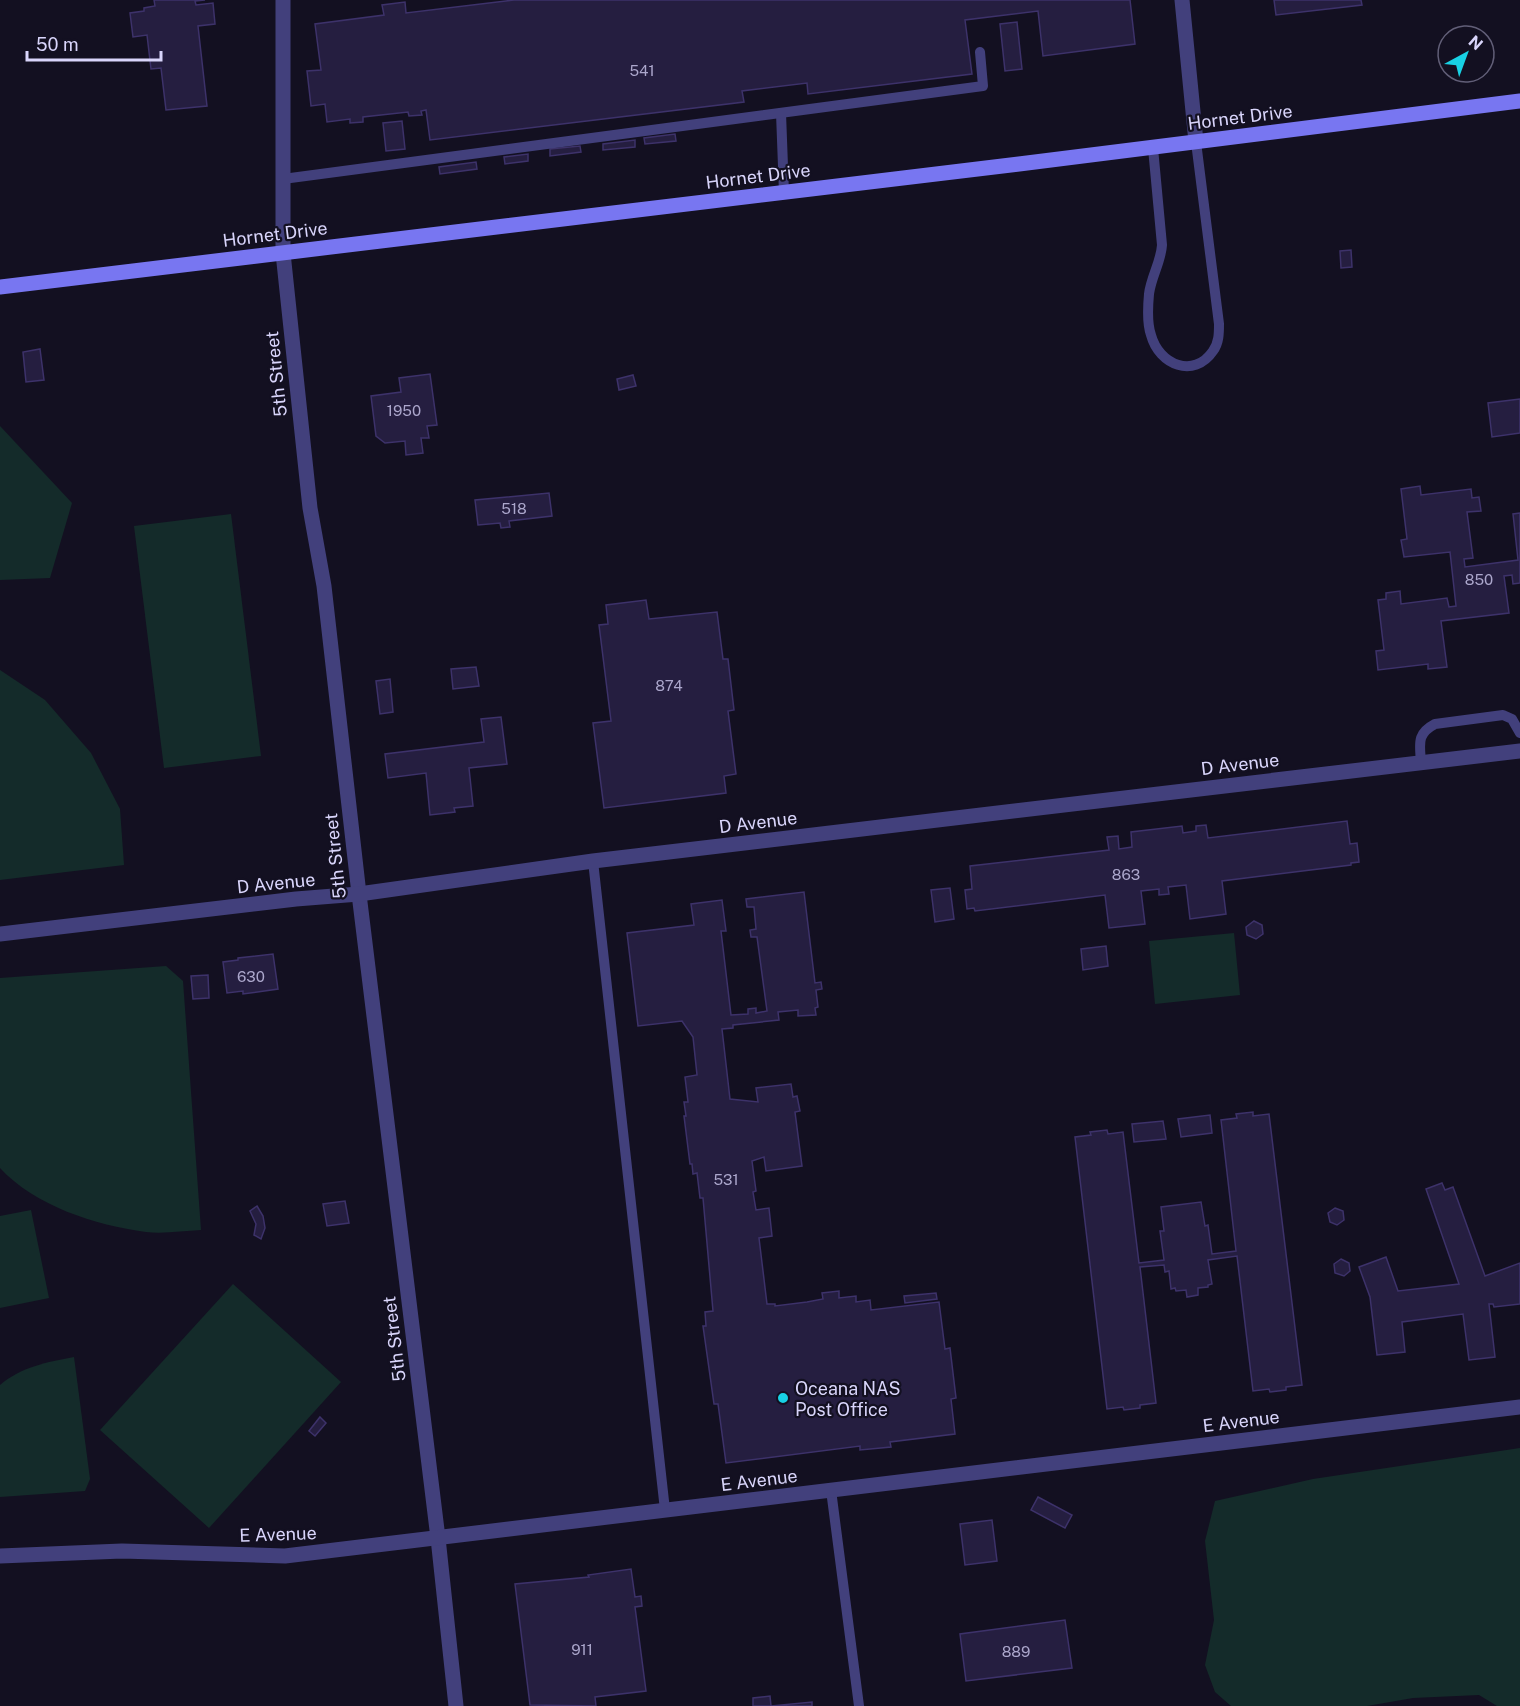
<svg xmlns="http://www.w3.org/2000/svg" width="1520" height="1706" viewBox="0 0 1520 1706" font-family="'Public Sans',sans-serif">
<rect width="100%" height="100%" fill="#131021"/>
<!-- green -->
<g fill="#142b2a">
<polygon points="0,426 72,503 50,578 0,580"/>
<polygon points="231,514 261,756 164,768 134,526"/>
<polygon points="0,670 45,700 91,753 120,809 124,865 0,880"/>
<polygon points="1234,933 1240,995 1155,1004 1149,941"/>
<path d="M166,966L183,981L201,1230C183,1231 163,1234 146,1232C95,1225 35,1206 0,1168V978Z"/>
<polygon points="31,1210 49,1298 0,1308 0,1216"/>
<polygon points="233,1284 341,1382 209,1528 100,1430"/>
<path d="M74,1357L90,1479L85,1491L0,1497V1385C21,1367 47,1362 74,1357Z"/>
<polygon points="1520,1448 1520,1706 1497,1706 1479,1695 1413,1698 1367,1706 1231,1706 1215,1692 1205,1665 1214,1620 1205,1541 1215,1501 1313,1479"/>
</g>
<!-- building -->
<g fill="#251e40" stroke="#3d326a" stroke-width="1.5">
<polygon points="154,0 205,0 195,1 196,5 213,3 215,24 198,26 207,106 166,110 161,68 151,69 147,35 133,37 130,13 144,11 144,8 155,6"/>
<polygon points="514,0 1130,0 1135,44 1043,56 1038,11 965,20 972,74 808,94 807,83 742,91 744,102 430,140 426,110 421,111 422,115 409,116 408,112 363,117 363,122 350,123 350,119 327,122 325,104 311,106 307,71 321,70 315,24 384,15 382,5 405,2 406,13"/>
<polygon points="1274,0 1361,0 1362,5 1276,15"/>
<polygon points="1017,22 1022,69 1005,71 1000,24"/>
<polygon points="402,121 405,149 386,151 383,123"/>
<polygon points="675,134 676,141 645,144 644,138"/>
<polygon points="635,140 635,147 603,150 603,144"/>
<polygon points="580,146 581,152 550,156 550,149"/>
<polygon points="528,154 528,161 505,164 504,157"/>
<polygon points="476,162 477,169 440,174 439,167"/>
<polygon points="1351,250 1352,267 1341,268 1340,251"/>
<polygon points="40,349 44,380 26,382 23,352"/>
<polygon points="430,374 437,425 427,426 429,438 421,438 423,453 406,455 405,441 385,443 376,436 371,396 401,392 399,378"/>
<polygon points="633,375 636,386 619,390 617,379"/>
<polygon points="1520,399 1520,433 1492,437 1488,403"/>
<polygon points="1420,486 1421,495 1471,489 1472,498 1479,497 1481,511 1467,512 1473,558 1464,559 1465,567 1518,560 1513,514 1520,513 1520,583 1513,584 1512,575 1504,576 1509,613 1441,621 1447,667 1428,669 1428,664 1378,670 1376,651 1384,650 1378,600 1386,599 1386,593 1400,591 1401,604 1447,598 1449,607 1456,606 1450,552 1404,557 1401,540 1407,539 1401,489"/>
<polygon points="549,493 552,516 509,521 510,527 501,528 500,523 478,525 475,500"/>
<polygon points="646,600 649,619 717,612 723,659 728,659 734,710 728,711 736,774 724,776 726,793 604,808 593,723 611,721 599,625 608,624 606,605"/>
<polygon points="476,667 479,686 453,689 451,669"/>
<polygon points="390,679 393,712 380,714 376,681"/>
<polygon points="501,717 507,764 469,768 473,806 454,808 455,812 430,815 426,773 388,778 385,754 484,742 481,719"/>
<polygon points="1347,821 1350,844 1357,843 1359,862 1351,863 1351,865 1222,881 1226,914 1190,919 1186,885 1168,887 1169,894 1159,895 1159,889 1141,891 1145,924 1109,928 1105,895 975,911 974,908 967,909 965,890 972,889 970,866 1109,850 1107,837 1118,836 1119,849 1132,847 1131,832 1182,826 1183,833 1196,831 1196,826 1206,825 1208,838"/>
<polygon points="950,888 954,919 935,922 931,890"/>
<polygon points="804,892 815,983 821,982 822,989 816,990 818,1007 815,1008 816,1015 798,1016 798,1010 778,1012 779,1020 733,1025 733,1028 722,1029 730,1099 758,1102 756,1088 791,1084 793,1097 797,1096 800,1111 795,1112 802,1166 766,1171 764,1157 752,1161 756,1191 753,1192 756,1210 769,1208 772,1236 759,1238 767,1304 775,1304 775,1306 807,1302 823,1299 822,1293 839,1291 839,1298 856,1296 856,1302 870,1300 871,1310 939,1302 945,1349 950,1348 956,1398 951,1399 955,1434 890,1442 891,1447 860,1450 860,1446 726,1463 718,1404 714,1404 703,1326 706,1326 705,1312 713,1311 703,1198 700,1198 697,1173 693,1174 692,1164 690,1164 684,1116 686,1116 684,1102 688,1102 685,1077 697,1075 693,1037 682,1021 638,1026 627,933 694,925 691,904 722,900 726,931 721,931 731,1015 748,1014 748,1009 756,1008 756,1013 767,1011 757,937 751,937 750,930 756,929 754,907 747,907 746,899"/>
<polygon points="1254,921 1262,925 1263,934 1256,939 1247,935 1246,927"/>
<polygon points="1106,946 1108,966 1083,970 1081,949"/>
<polygon points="273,954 278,989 243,994 243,991 227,993 223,962 238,960 238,958"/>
<polygon points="208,975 209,998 193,999 191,976"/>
<polygon points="1253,1112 1253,1116 1269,1114 1302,1385 1286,1387 1286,1390 1270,1392 1269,1389 1253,1391 1237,1256 1208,1260 1212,1284 1208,1285 1208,1287 1198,1288 1198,1295 1187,1297 1186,1290 1176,1291 1175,1288 1171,1289 1169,1271 1165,1272 1164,1265 1140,1267 1156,1403 1140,1405 1140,1408 1124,1410 1123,1407 1107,1409 1075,1137 1091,1135 1090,1132 1107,1130 1108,1134 1123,1132 1139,1263 1164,1260 1160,1231 1164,1231 1161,1207 1201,1202 1205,1226 1208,1225 1212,1254 1236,1251 1221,1120 1237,1118 1236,1114"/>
<polygon points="1210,1115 1212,1133 1181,1137 1178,1119"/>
<polygon points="1163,1121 1166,1139 1134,1142 1132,1124"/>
<polygon points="1442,1183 1445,1190 1453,1187 1485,1276 1520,1263 1520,1304 1494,1307 1493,1304 1489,1304 1495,1357 1469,1360 1463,1314 1402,1322 1405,1352 1377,1355 1370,1297 1359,1267 1386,1257 1398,1291 1459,1284 1426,1189"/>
<polygon points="345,1201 349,1223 327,1226 323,1204"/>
<polygon points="257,1206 263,1216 265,1228 261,1239 254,1235 256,1224 250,1211"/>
<polygon points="1335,1208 1343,1211 1344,1220 1337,1225 1330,1222 1328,1213"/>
<polygon points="1341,1259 1349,1263 1350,1271 1344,1276 1335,1273 1334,1264"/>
<polygon points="936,1293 937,1299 905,1303 904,1296"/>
<polygon points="320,1417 326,1423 315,1436 309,1431"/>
<polygon points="1038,1497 1072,1515 1065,1528 1031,1510"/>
<polygon points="992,1520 997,1561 965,1565 960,1524"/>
<polygon points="631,1569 635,1597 641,1596 642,1606 635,1607 646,1691 595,1697 596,1706 530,1705 515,1584 589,1577 588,1575"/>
<polygon points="1065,1620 1072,1668 966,1681 960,1634"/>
<polygon points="770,1696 771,1706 812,1702 812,1706 753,1706 753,1698"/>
</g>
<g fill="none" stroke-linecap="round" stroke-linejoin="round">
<!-- lane -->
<g stroke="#42407c" stroke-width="10">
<polyline points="781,113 784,193"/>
<path d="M1153,148L1162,245C1161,262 1151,277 1149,294C1148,305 1147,324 1151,335C1159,365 1194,379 1213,351C1219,343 1219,333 1219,324L1196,142"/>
<polyline points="283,179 983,86 980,52"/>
<path d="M1421,763C1420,744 1416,734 1435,724L1503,715L1512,719L1520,733"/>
<polyline points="593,861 665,1510"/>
<polyline points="831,1490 859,1706"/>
</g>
<!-- street -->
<g stroke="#42407c" stroke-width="15">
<polyline points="283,0 283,253 310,508 324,586 359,894 438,1538 456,1706"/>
<polyline points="1182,0 1196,142"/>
<polyline points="0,934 296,899 359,894 593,861 1520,751"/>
<polyline points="0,1556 122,1551 285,1556 1520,1407"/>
</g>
<!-- secondary -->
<polyline stroke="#7876f1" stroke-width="15" points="0,287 1027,163 1520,101"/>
</g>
<!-- markers -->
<circle fill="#18d1e4" stroke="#131021" stroke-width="2" cx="783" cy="1398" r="6"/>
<g text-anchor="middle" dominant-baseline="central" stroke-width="4.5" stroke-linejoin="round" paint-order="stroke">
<!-- number labels -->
<g font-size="15" fill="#aca7cc">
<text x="642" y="70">541</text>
<text x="404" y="410">1950</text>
<text x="514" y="508">518</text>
<text x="1479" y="579">850</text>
<text x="669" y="685">874</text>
<text x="1126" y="874">863</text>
<text x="251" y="976">630</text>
<text x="726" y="1179">531</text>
<text x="582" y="1649">911</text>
<text x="1016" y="1651">889</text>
</g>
<!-- street labels -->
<g font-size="18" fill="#d9d5fb" stroke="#131021">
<text transform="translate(1240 117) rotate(-7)">Hornet Drive</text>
<text transform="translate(758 176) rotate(-7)">Hornet Drive</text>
<text transform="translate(275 234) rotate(-7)">Hornet Drive</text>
<text transform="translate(276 374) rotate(-96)">5th Street</text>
<text transform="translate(1240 764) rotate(-7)">D Avenue</text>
<text transform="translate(758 822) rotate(-7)">D Avenue</text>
<text transform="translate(335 856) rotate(-96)">5th Street</text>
<text transform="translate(276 883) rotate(-6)">D Avenue</text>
<text transform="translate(394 1339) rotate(-97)">5th Street</text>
<text transform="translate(1241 1421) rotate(-7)">E Avenue</text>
<text transform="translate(759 1480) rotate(-7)">E Avenue</text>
<text transform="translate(278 1534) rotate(-2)">E Avenue</text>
</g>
<!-- poi labels -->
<g font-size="18" fill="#d9d5fb" stroke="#131021" text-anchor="start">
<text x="795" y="1388">Oceana NAS<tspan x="795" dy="21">Post Office</tspan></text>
</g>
</g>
<!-- north arrow -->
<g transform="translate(1466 54) rotate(41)"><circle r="28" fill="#131021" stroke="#625f78" stroke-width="1.5"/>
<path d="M0-4.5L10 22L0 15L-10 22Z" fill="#18d1e4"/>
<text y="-9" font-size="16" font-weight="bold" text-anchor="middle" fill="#d9d5fb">N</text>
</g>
<!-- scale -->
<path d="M27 51v9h134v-9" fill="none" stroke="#d9d5fb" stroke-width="3"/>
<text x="36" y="51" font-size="18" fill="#d9d5fb" stroke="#131021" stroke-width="4.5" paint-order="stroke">50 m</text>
</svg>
